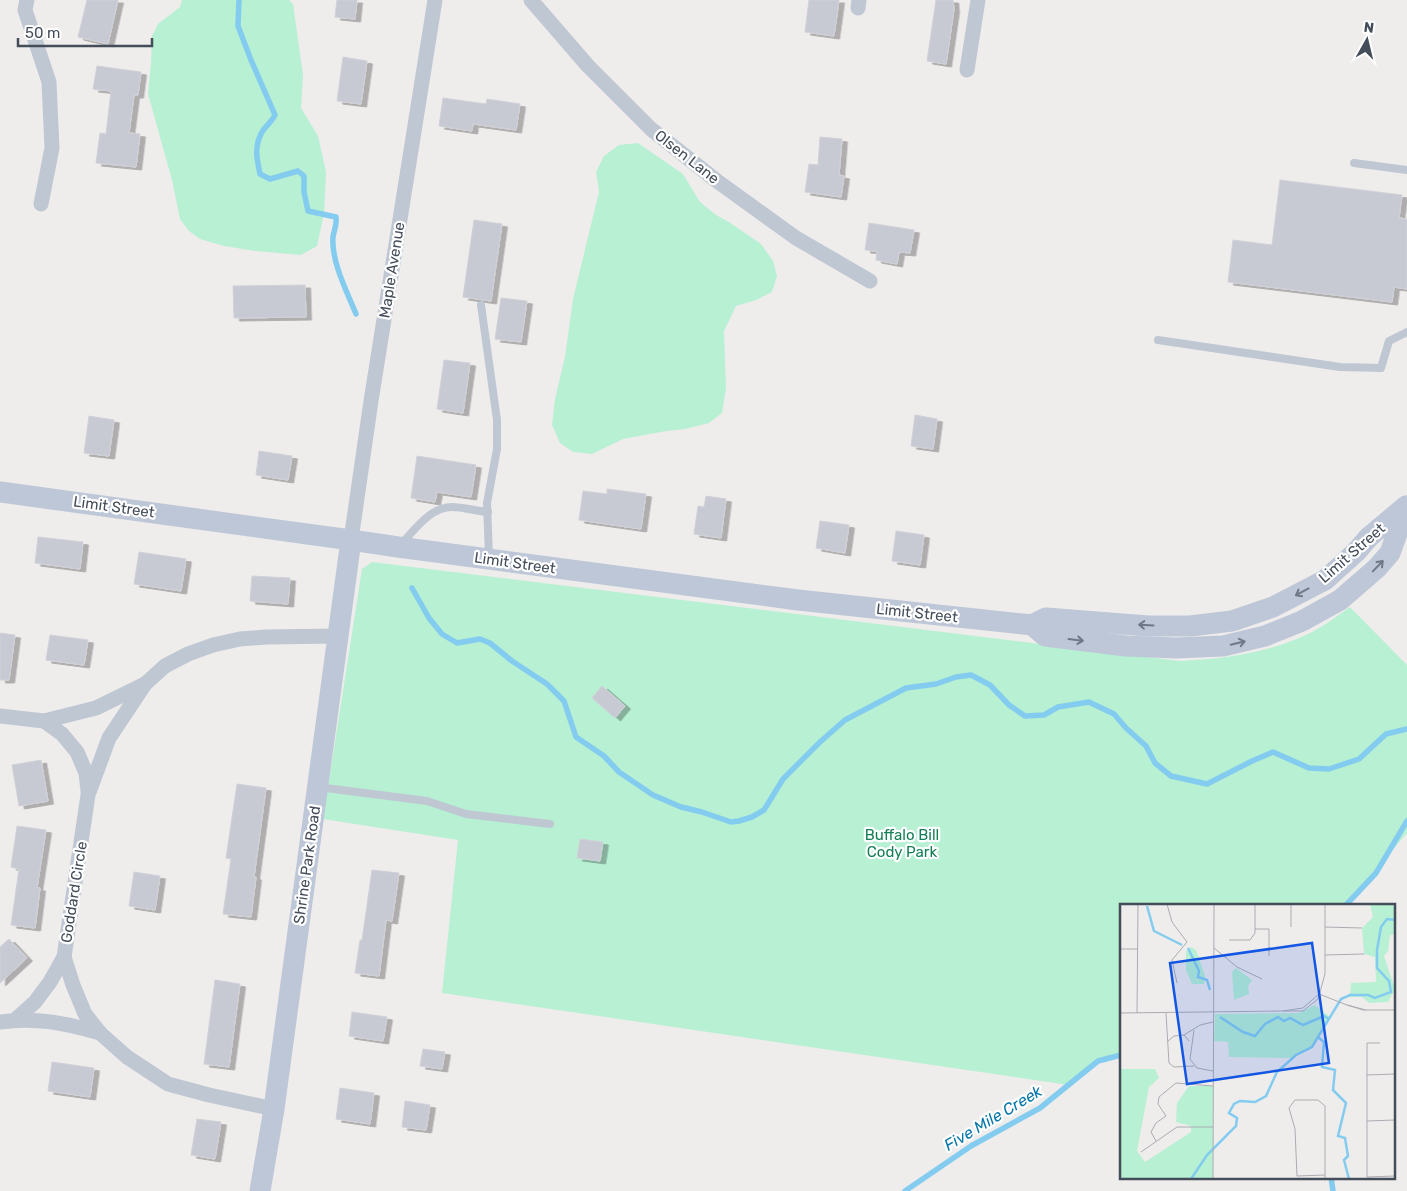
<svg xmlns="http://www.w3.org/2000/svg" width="1407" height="1191" viewBox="0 0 1407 1191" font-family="Rubik,sans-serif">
<defs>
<filter id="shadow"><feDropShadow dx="5.5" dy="3" stdDeviation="0" flood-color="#0004"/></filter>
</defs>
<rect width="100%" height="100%" fill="#efecec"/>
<!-- green -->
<g fill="#b7f0d3">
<polygon points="182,0 289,0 293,4 303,75 301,108 318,136 326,172 324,214 317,246 301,255 255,251 224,246 200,239 189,231 180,219 172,180 148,94 151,63 152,36 158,24 180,7"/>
<polygon points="638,143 683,174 700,202 716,215 729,222 761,244 773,261 777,276 772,292 756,300 736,306 724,331 726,388 722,413 709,423 685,429 666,431 623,439 592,454 573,452 560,443 552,425 555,399 565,357 573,299 599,192 596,172 604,156 619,145"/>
<path d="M372,562L1180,661C1223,659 1268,653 1308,634C1323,627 1337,616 1350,607L1407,665V833L1345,905H1121V1055L1098,1061L1069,1085L442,993L458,840L323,819L362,569Z"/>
</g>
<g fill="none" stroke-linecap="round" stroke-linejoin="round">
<!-- stream -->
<g stroke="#83ccef" stroke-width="5.5">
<path d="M239,0L238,26L251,60L275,115C271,123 264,127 261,134C254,148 257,159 260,174L270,179L298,171L304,176V192L308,211L336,217C337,227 334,229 333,237C331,261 347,292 356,314"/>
<polyline points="412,588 429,618 442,634 457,643 480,639 490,643 512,661 547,684 564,701 576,737 604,756 619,772 653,795 681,807 702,812 731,822 739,821 752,817 764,810 783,779 820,742 845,720 906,688 936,684 956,677 971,675 990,685 1009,705 1025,716 1044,715 1058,707 1089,702 1114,714 1126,728 1146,746 1155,763 1171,776 1207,784 1252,761 1273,752 1309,768 1329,769 1359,759 1386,734 1407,729"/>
<polyline points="1346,905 1376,873 1407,821"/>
<polyline points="1331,1177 1333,1191"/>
<polyline points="905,1191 971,1146 1040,1108 1098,1061 1121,1055"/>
</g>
</g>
<!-- building -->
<g fill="#c8cad3" stroke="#d0d1d8" filter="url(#shadow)">
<polygon points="87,0 118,0 108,44 78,37"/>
<polygon points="337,0 357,0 355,19 335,17"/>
<polygon points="809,0 839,0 834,36 805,32"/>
<polygon points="936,0 953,0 954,9 946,64 927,61"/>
<polygon points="343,57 367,61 361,104 337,101"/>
<polygon points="97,66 141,72 138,95 134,95 129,133 140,134 136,167 96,163 100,133 106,134 111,91 93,89"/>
<polygon points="443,98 486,104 487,99 520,104 516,130 473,124 472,131 439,126"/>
<polygon points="820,137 842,139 839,175 844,176 841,197 805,192 809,164 818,165"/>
<polygon points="1280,180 1402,195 1399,218 1407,219 1407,289 1394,287 1392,302 1228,282 1233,240 1272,245"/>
<polygon points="474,220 502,224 491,301 463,297"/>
<polygon points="869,223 914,230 910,253 899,252 897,264 876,260 877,251 865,250"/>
<polygon points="305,285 306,317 234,318 233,286"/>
<polygon points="501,298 527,301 521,342 495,339"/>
<polygon points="444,360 470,363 463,413 437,409"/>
<polygon points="915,415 937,419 933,449 911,446"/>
<polygon points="89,416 114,420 109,456 84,453"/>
<polygon points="259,451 292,456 288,480 256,475"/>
<polygon points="417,456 476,465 471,497 437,492 435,502 411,498"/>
<polygon points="607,489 646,494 641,529 579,520 583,491 607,494"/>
<polygon points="706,496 726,499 721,538 694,534 698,506 704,507"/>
<polygon points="820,521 849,525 845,553 816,548"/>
<polygon points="896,531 924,535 920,565 892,561"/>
<polygon points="38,537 83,542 80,569 35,563"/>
<polygon points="139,552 186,559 181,591 134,584"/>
<polygon points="252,576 290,578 288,604 250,601"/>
<polygon points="0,633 15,635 9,680 0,680"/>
<polygon points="50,635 88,640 84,665 46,660"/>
<polygon points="602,686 625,706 615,718 592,698"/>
<polygon points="41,760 48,801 19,806 12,765"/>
<polygon points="237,784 266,788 254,877 256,877 251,917 223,914 231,859 226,858"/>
<polygon points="17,826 46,830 37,888 40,888 35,928 11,925 19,869 11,867"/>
<polygon points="580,839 603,842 600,861 577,858"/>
<polygon points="372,870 399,873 392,921 386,920 379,976 355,973 360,940 362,940"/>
<polygon points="134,872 160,876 155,910 129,906"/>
<polygon points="9,939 27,958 0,983 0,947"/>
<polygon points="215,980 240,984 229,1067 204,1064"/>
<polygon points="352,1012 387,1017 383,1041 349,1036"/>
<polygon points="423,1049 445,1052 442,1069 420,1066"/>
<polygon points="52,1062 94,1068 90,1097 48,1091"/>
<polygon points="340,1088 374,1093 370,1124 336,1119"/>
<polygon points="405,1101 430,1105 426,1130 402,1127"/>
<polygon points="197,1119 221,1122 215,1159 191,1155"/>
</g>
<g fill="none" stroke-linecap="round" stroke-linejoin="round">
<!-- lane -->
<g stroke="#bfc7d3" stroke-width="8">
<polyline points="1354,163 1407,170"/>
<polyline points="481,305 497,420 497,449 487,503 489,557"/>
<polyline points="1158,340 1340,367 1381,368 1389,341 1407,332"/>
<path d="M401,544C415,530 430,507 452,507C463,507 476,511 488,512"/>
<polyline points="318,787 427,801 466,814 550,824"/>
</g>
<!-- street -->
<g stroke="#bfc7d3" stroke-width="15">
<polyline points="27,0 25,10 49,82 52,148 41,204"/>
<polyline points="531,0 588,66 651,129 717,181 796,238 870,281"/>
<polyline points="858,8 859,0"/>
<polyline points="967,70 978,0"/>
<polyline points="351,540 371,401 435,0"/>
<polyline points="145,684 109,738 88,795 64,957 73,985 85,1014 100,1033 127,1057 168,1084 209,1095 274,1109"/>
<polyline points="0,716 44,721 62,734 77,752 86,773 88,791"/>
<polyline points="44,721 96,708 145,684 165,666 188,654 213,645 240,639 266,637 338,636"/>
<polyline points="15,1020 35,1002 50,982 64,957"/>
<path d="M0,1022C36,1017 65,1023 100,1033"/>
</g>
<!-- secondary -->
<g stroke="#bec7d7" stroke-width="21">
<polyline points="0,492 351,540 398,547 798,600 1032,625 1045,636 1126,646 1176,648 1223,646 1265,636 1302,621 1340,600 1377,568 1390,553 1407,506"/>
<polyline points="1032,625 1046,618 1148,626 1190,626 1232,621 1273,607 1325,580 1356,552 1369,537 1406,506"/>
<polyline points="260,1191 274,1109 351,540"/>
</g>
</g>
<!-- one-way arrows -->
<defs><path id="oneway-shaft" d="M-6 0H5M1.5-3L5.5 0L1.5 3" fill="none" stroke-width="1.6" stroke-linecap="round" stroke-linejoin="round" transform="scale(1.25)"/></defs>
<g stroke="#6f7886">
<use href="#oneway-shaft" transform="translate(1378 566) rotate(-46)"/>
<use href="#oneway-shaft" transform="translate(1302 592) rotate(152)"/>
<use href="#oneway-shaft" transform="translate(1146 625) rotate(-177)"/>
<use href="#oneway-shaft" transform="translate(1076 640) rotate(7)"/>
<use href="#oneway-shaft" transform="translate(1238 643) rotate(-14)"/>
</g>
<g text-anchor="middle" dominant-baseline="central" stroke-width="4.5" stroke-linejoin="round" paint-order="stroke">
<!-- street labels -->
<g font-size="15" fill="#444d5a" stroke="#fff">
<text transform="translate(687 157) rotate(38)">Olsen Lane</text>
<text transform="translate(392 270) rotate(-81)">Maple Avenue</text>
<text transform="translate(114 507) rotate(8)">Limit Street</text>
<text transform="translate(1352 553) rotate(-41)">Limit Street</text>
<text transform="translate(515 563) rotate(8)">Limit Street</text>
<text transform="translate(917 613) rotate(6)">Limit Street</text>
<text transform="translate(307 865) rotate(-82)">Shrine Park Road</text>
<text transform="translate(74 892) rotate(-81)">Goddard Circle</text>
</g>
<!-- park labels -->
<g font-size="15" fill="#137d54" stroke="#fff">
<text x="902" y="835">Buffalo Bill<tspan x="902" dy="17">Cody Park</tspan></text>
</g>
<!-- water labels -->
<g font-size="16" font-style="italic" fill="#0776aa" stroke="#fff">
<text transform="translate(993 1118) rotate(-31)">Five Mile Creek</text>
</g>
</g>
<!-- overview -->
<g transform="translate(1120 904)">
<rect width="275" height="275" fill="#efecec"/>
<path d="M250,0H275V30L270,31L268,47L264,52L275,85L268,98L249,99L242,93H230L231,79L256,78L255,53L244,50L242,24L253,13ZM71,43L76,46L85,72L84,80H72L66,66V47ZM116,64L132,76L128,82L129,90L114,96L112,68ZM195,101L210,113L192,143L173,154L109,153L108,138L94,137L95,110L179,109ZM0,165H35L39,174L29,183L17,247L25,258L71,228V222L56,218L57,199L69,182H93V275H0Z" fill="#b7f0d3"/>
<path fill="none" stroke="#83ccef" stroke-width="2.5" d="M27,2L34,27L62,41M68,44L79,67L78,73L87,76L90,86M100,113L123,128L135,132L145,120L158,113L164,117L170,114L183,121L204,112L209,115M198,133L204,138L202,163L215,166L213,186L226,199L218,232L225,234L228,252L224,256L229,275M71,275L87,251L116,222L117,214L109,209L114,200L120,197L135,198L146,192L157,168L176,151L192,143L221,95L230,91H248L255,94L271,88L269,77L257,64V46L261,23L267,15L275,16"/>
<path fill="none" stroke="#abacb2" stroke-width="1" d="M47,0L52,18L67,38L52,56L57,79M171,23V0M205,23L242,24M135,25H149V52M109,36H130M130,36L135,29V0M94,44L117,63L142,75M0,45H18M205,51L244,50M199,90L227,101M246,106L227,101L243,106H275M163,107H183L198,95L205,70V0M0,109L163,107L183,104L199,90M17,109L18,0M46,109L49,159L54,163L74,162M74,126L70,155L77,164L93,167M64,131L80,121L93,118M48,137L54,132L64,131L69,137M260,139H247V273L275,272M247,171L275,170M247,217L275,216M36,237L31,228L36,219L46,212L38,200L39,193L56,179L93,182M21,248L57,223H93M93,275L94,0M205,275V202L198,196H175L169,204L175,225L177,272L205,271"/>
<path fill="#1256e3" fill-opacity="0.15" stroke="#1256e3" stroke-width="2.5" d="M192,39L209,159L67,180L50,59Z"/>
<rect width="275" height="275" fill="none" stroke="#444d5a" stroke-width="2.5"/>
</g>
<!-- north arrow -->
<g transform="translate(1367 40) rotate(8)" stroke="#ffffff" stroke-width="4" paint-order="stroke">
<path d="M0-4L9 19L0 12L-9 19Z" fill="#444d5a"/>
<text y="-8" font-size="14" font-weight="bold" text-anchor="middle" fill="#444d5a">N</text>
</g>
<!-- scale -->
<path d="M18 38v8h134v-8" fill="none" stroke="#444d5a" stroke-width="2.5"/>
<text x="25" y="38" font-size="15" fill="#444d5a" stroke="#ffffff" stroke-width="4" paint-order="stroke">50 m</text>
</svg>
